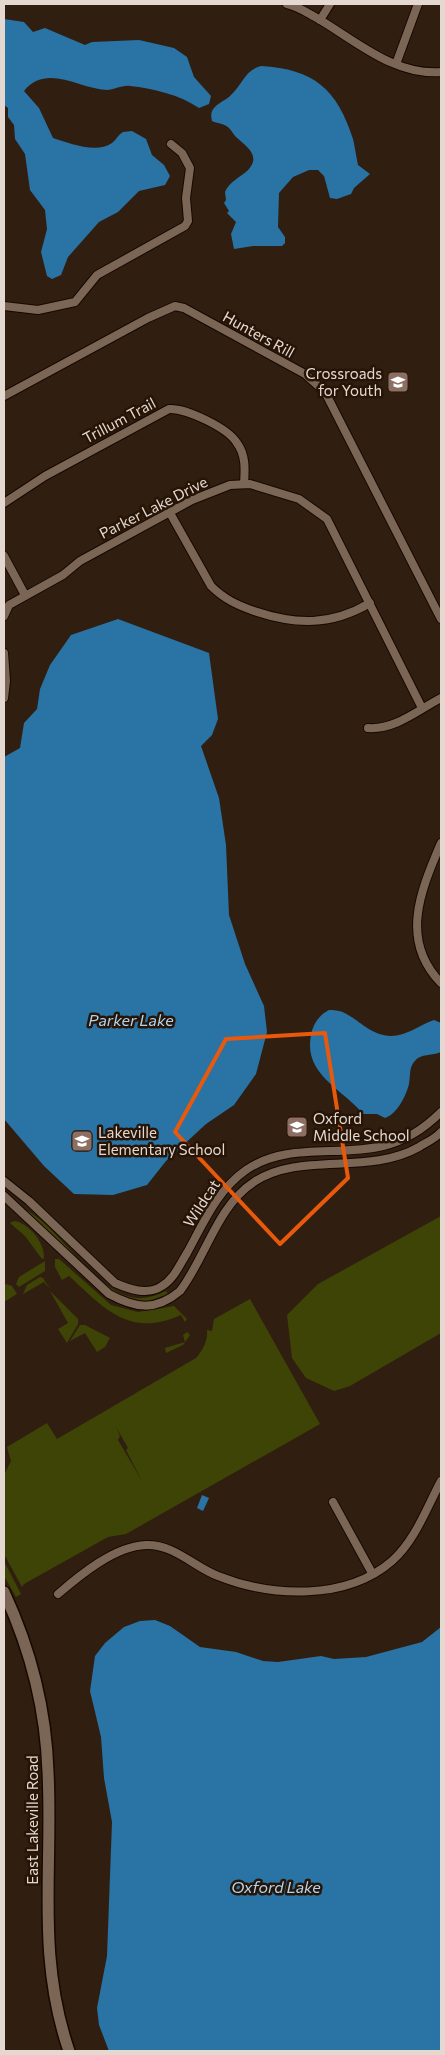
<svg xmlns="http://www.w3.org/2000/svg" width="445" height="2055" viewBox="0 0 445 2055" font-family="Commissioner,sans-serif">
<rect width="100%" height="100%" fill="#301e11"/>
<!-- green -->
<g fill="#3e4405" fill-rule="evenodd">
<path d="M28,1211C63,1232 96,1293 136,1298C147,1299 157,1295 166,1291L168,1294L143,1303L112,1294L27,1213Z"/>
<polygon points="441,1216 441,1333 350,1386 334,1391 306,1378 292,1358 287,1315 318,1284"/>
<path d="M14,1221C29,1223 45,1243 44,1258L42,1259L25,1236L10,1223Z"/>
<path d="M55,1259H59L111,1305L138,1312L174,1306L187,1319L185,1322L181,1315C129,1338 105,1309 69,1276L62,1280L55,1267Z"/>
<polygon points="45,1261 45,1271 19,1287 16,1284 19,1277"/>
<polygon points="40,1277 43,1278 50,1289 44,1282 23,1294 27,1285"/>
<polygon points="6,1284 12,1286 17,1294 4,1302 4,1285"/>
<polygon points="50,1291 78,1319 78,1324 67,1343 58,1329 68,1323"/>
<path d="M250,1299L320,1424L126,1534L108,1537L24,1584L22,1587L4,1554V1475L11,1461L7,1447L47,1423L57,1439L196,1358C203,1350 208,1341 207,1330L212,1331L214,1319ZM116,1427L128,1448L126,1450L142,1481L118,1440L120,1436Z"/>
<polygon points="80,1325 85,1325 110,1338 105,1347 97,1352 85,1333 70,1341"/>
<polygon points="187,1332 190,1335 183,1345 166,1353 165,1348 185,1342 183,1335"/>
<polygon points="4,1561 21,1594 16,1597 4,1576"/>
</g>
<!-- water -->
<g fill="#2973a5">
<path d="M4,19L24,22L33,32L45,28L85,45L92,42L139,40L174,48L187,57L194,77L211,96L209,104L199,108C180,95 152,88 130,86C122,85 114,90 107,90C79,89 47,63 24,91L39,108L53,138C69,143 96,154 112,143C116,140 118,135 123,132L132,131L146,139L152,155L164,165L170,176L165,185L139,191L118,212L99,222L68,257L61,275L52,279L47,276L41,252L47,229L45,210L30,190L25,154L15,139L14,125L8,117V108L4,105Z"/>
<path d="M261,66C314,69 337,89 353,139C355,147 356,156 358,165L370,174L354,188L351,194L337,199L330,198L324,176L318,170H309L293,177L279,193L278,227L285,237V243L282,246H253L234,249L231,234L236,222L227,213L229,211L224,203L226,200L225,192C229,182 239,178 247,171C262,156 247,147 236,137C233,134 232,131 229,128C226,124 216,123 212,121C208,105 222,104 231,95C242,85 245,70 261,66Z"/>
<polygon points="118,619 209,653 218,719 212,735 201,746 219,798 226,845 229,915 245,964 264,1006 267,1032 256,1074 234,1105 206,1124 166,1161 147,1185 113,1195 74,1194 44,1166 4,1119 4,757 20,748 24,723 37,709 40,689 50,665 71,635"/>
<path d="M329,1010C353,1008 363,1035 391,1036C406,1036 420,1025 434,1020L441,1023V1052C434,1055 425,1054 418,1058C408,1066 411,1074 409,1084C406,1096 397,1114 385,1118L377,1114H363C343,1089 303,1075 311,1035C313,1024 319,1015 329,1010Z"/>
<polygon points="202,1495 209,1498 203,1511 197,1508"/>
<polygon points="155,1620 170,1626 200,1647 236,1652 263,1661 278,1662 321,1656 334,1659 366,1657 422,1642 441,1627 441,2051 109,2051 99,2025 97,2008 107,1956 112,1822 104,1778 101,1737 90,1691 95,1656 105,1643 124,1627 140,1621"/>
</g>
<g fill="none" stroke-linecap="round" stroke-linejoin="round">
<!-- minor casing -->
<g stroke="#170800" stroke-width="10">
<g id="minor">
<path d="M287,4C297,6 306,12 315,17C354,39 393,76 441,72"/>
<polyline points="320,20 330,4"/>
<polyline points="396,64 418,4"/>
<polyline points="4,306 38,310 75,302 97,275 185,226 188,221 186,198 190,168 182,153 171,144"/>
<polyline points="4,396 148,318 175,306 184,308 305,374 325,392 441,619"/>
<path d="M4,503L45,476L169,409C186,408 228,428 237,443C246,455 245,470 244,484"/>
<path d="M170,513L211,586C224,599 237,605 254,611C296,625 331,626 370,603"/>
<polyline points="4,556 25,595"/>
<polyline points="4,616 9,605 63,575 80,561 192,500 230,485 250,484 299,499 327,519 422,708"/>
<polyline points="4,653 6,681 4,698"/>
<path d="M368,728C395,730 418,710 441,698"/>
<path d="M441,843C421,890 399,940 441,983"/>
<path d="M4,1181L29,1201L115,1283C129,1289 147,1296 162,1286C174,1279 180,1264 187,1253C203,1224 217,1190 246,1170C287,1142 337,1157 383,1146C405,1141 425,1128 441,1112"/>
<path d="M4,1196L109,1294C135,1308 155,1312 180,1291C206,1257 217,1206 254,1182C301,1151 368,1176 419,1147C427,1142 435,1139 441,1132"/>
<polyline points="333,1502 372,1573"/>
<path d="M58,1594C80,1575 115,1546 146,1545C174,1544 194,1567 218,1576C271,1597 346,1601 392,1561C415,1541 427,1507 441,1481"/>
</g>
</g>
<!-- secondary casing -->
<g stroke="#170800" stroke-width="14">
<path id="secondary" d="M4,1592C30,1648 46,1710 48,1772C53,1870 36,1955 69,2051"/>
</g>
<!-- minor -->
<use href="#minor" stroke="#7b6656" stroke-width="8"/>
<!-- secondary -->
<use href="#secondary" stroke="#7b6656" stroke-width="11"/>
</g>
<!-- marked area -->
<path fill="none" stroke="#e8590c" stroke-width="4" stroke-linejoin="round" d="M325,1033L348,1178L280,1244L175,1132L226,1039Z"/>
<!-- icons -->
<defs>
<g id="school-square" transform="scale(1.125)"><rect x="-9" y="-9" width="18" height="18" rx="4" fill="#8d6e63" stroke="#261507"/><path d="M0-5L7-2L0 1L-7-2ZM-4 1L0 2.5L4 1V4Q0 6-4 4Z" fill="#fff"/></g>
</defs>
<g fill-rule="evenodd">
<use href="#school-square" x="398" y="382"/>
<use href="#school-square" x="297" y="1127"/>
<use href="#school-square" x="82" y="1141"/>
</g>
<g text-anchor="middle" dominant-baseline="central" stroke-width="5" stroke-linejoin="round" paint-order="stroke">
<!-- street labels -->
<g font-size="15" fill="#e5d8d0" stroke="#261507">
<text transform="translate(259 334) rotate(29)">Hunters Rill</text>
<text transform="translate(119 420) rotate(-28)">Trillum Trail</text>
<text transform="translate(153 507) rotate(-27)">Parker Lake Drive</text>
<text transform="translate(201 1203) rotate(-57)">Wildcat</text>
<text transform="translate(32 1820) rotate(-90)">East Lakeville Road</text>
</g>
<!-- poi labels -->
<g font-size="15" fill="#e5d8d0" stroke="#261507" text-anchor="start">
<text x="382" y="373" text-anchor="end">Crossroads<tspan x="382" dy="17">for Youth</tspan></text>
<text x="313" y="1118">Oxford<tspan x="313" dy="17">Middle School</tspan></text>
<text x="98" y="1132">Lakeville<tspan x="98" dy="17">Elementary School</tspan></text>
</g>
<!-- water labels -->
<g font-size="16" font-style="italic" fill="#b1d4f1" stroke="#261507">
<text x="131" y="1019">Parker Lake</text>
<text x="276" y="1886">Oxford Lake</text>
</g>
</g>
<!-- border -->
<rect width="445" height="2055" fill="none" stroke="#e5d8d0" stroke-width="10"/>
</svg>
